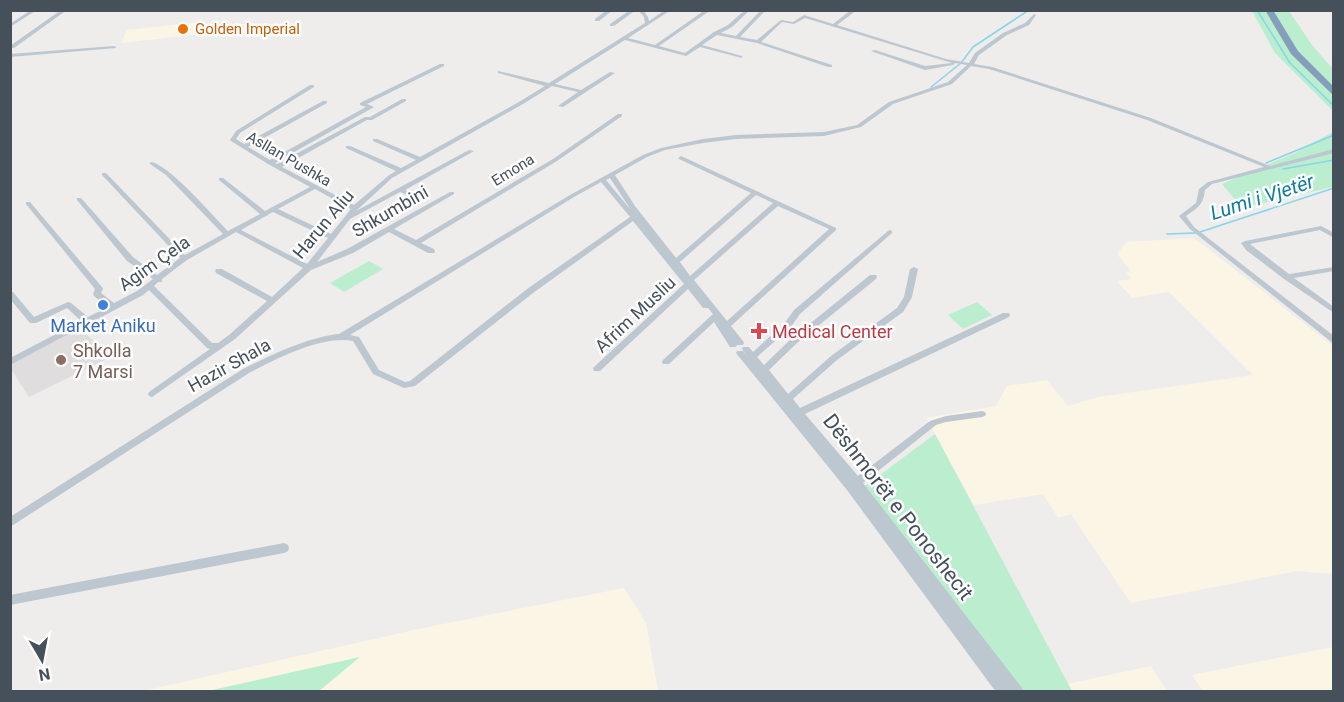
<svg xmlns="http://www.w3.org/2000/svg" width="1344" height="702" viewBox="0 0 1344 702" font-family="Roboto,sans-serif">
<rect width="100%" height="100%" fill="#efecec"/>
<!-- commercial -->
<g fill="#fbf5e5">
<polygon points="200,22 193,35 121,43 127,30"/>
<polygon points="1194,238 1333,346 1333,574 1298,571 1131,603 1071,514 1058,518 1043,494 974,505 926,418 996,406 1007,386 1047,380 1068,406 1098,397 1253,375 1169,292 1132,298 1117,281 1132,279 1126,273 1131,271 1117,254 1126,242"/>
<polygon points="624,588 646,623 658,691 138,692 418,629"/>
<polygon points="1333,647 1333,691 1203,691 1192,675"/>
<polygon points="1151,666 1167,691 1066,691 1062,685"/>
</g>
<!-- education -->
<polygon fill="#e0ddde" points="78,328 113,356 29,397 11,369 11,364"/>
<!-- green -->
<g fill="#baeecf">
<polygon points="1252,11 1289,11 1312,45 1333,69 1333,111 1275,53"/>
<polygon points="1333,132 1333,187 1242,208 1222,184 1295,153"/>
<polygon points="369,261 383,269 344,292 330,283"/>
<polygon points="977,302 992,315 963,329 948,315"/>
<polygon points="935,434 1072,691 1005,691 857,492"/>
<polygon points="360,657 319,691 208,691"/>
</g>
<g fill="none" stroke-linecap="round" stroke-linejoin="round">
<!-- stream -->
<g stroke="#87d5ea" stroke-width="1.5">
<polyline points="1257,10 1290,63 1334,106"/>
<polyline points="931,87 961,63 973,47 1029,10"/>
<polyline points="1266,163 1334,135"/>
<polyline points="1283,169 1334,160"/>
<polyline points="1200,232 1334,188"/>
<polyline points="1167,234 1195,233"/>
</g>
<!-- minor -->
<g fill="#bdc7cf" fill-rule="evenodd">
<polygon points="31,10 37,10 10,27 10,24"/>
<polygon points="61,10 67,10 14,48 10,48 10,46"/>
<polygon points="607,10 613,10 599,21 595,21 595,19"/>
<polygon points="630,10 636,10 614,26 610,26 610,24"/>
<path d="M638,10H643L648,17L649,21L665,10H671L628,38L655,45L705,10H711L659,46L685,53L714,32L728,25L745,10H750L732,27L721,33L736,36L761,10H766L740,37L757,40L781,20L793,22L804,15L833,24L851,10H857L837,25L946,59L969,63L975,53L1003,33L1025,23L1034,14L1036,15L1029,25L1007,35L979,55L974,64L992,67L1151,118L1270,166L1334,149V153L1212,184L1205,190C1203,206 1198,207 1186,216L1194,227L1334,336V344L1190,229L1179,216L1196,203L1199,189L1208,182L1264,167L1147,120L989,69L971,66L952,84L893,104L861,127L824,136L736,139L703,143L665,150L647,157L615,175L635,206L676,258L751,193L679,159L678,158L681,156L836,228V230L731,326L743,341L744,343L743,345H737L736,347H730L714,322L669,364H663L662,362L663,360L713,314L708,308H703L688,289L600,371H594L593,369L594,367L684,284L633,221L533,293L415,386L404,388L373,374L353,341C322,335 276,359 249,373L10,527V517L243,369C271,355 308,337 339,334L570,195L643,155L661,148L703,139L736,135L824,132L857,125L889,102L948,82L967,65L955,63L953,65L925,70L871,51L875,50L925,66L952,63L805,18L794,24L782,22L761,42L832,65V67H828L757,43L717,35L702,45L742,56V58L700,47L686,56L625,40L555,84L581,90L610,72L615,73L563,107L558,106L578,92L552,86L523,104L392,178L356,211L469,150L474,151L405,190L420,196V198H416L400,192L350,219L317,262L347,249L450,192H454V194L394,229L416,240L553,159L618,114H622V116L557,161L421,243L434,249L435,251L434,253H428L389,232L353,253L311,270L235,339L152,397L149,396L148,394L149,392L210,349L207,348L149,290L143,295L92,322L91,324H87L10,365V358L81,321L67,308L36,323H30L10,299V292H13L34,317L68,302L71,303L88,317L108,307L94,296L93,294L95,289L26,204V202H30L102,287L103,289L101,293L114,303L137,291L153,279L127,261L77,200V198H81L133,257L157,275L180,258L102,175V173H106L185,255L223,234L166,175L150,164V162C167,162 214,217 228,231L260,214L219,180V178H223L265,211L310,187L268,164L231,141L230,140L236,131L310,85H314V87L240,133L236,139L244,144L323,101H327V103L248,147L270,160L366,107L360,105V103L440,64H444V66L367,104L374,107L275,163L277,164L365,117H370L402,99H406V101L372,120H367L282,167L354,205L388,176L396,171L346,148V146H350L401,168L416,160L373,141V139H377L420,157L519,102L545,86L498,73V71L549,83L645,23L644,17ZM610,178L629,207L631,210L606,180ZM601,182L630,217L527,289L410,381L405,382L379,370L359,337L350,335L574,197ZM315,189L351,209L331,234L278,209ZM756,195L773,203L690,276L680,262ZM778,206L829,229L727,321L694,280ZM273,212L328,238L307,264L241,230ZM236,232L303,268L272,297L222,269H216L215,271L216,273L267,301L229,335L218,343H212L154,286L158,282H162V279L187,260Z"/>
<polygon points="114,46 116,47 116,48 10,57 10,54"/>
<polygon points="1321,226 1334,233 1334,238 1320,230 1250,244 1289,274 1334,267 1334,271 1294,278 1334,307 1334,313 1284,279 1246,250 1241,243 1245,241"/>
<polygon points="890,230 892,231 892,233 800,314 790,328 757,357 764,365 791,339 870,275 876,275 877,277 876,279 797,343 769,370 788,394 831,356 897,308 904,297 910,269 914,267 918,269 912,297 903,312 837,360 793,399 800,408 1003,313 1009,313 1010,315 1009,317 805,414 858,476 930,421 946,416 982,411 985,412 986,414 985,416 982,417 946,422 936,425 863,483 1022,688 1024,692 996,692 847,490 736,353 737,351 743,351 748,357 742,349 743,347 749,347 753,352 784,324 794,310 888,231"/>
<polygon points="284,543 288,545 289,548 288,551 284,553 10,605 10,595"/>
</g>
<!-- motorway -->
<polygon fill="#849fbc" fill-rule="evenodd" points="1265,10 1273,10 1298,51 1334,87 1334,96 1291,54"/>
</g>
<!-- markers -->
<circle fill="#e8710a" stroke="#fff" stroke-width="2" cx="183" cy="29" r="6"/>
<circle fill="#3f7fe0" stroke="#fff" stroke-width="2" cx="103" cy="305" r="6"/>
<path fill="#e0444e" stroke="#fff" stroke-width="2" d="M756 322h6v6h6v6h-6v6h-6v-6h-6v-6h6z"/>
<circle fill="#8d6e63" stroke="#fff" stroke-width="2" cx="61" cy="360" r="6"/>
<g text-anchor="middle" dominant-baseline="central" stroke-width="5" stroke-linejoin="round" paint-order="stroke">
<!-- far-food labels -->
<g font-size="15" fill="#c56008" stroke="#fff" text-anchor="start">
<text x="195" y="29">Golden Imperial</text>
</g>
<!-- far-street labels -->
<g font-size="15" fill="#45505a" stroke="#fff">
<text transform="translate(289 159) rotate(30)">Asllan Pushka</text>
<text transform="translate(513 170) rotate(-32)">Emona</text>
</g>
<!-- street labels -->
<g font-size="18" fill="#45505a" stroke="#fff">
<text transform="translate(390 211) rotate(-30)">Shkumbini</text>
<text transform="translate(323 224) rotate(-50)">Harun Aliu</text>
<text transform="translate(154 263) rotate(-35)">Agim Çela</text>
<text transform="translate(635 314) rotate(-43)">Afrim Musliu</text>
<text transform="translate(229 365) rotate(-29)">Hazir Shala</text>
</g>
<!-- shop labels -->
<g font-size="18" fill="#366cbe" stroke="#fff">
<text x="103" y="325">Market Aniku</text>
</g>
<!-- health labels -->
<g font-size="18" fill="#be3a42" stroke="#fff" text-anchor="start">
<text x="772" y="331">Medical Center</text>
</g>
<!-- education labels -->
<g font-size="18" fill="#785e54" stroke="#fff" text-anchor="start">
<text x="73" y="350">Shkolla<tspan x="73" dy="21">7 Marsi</tspan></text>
</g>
<!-- water labels -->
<g font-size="20" font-style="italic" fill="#0d7d9e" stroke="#fff">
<text transform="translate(1262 197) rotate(-18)">Lumi i Vjetër</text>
</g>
<!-- near-street labels -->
<g font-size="21" fill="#45505a" stroke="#fff">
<text transform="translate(898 507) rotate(52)">Dëshmorët e Ponoshecit</text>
</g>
</g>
<!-- border -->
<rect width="1344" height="702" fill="none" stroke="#45505a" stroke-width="24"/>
<!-- north arrow -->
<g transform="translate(42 660) rotate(170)" stroke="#ffffff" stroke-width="4.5" paint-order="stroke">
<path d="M0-4.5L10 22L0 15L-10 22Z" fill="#45505a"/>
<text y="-9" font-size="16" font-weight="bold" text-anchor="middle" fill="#45505a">N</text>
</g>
</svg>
